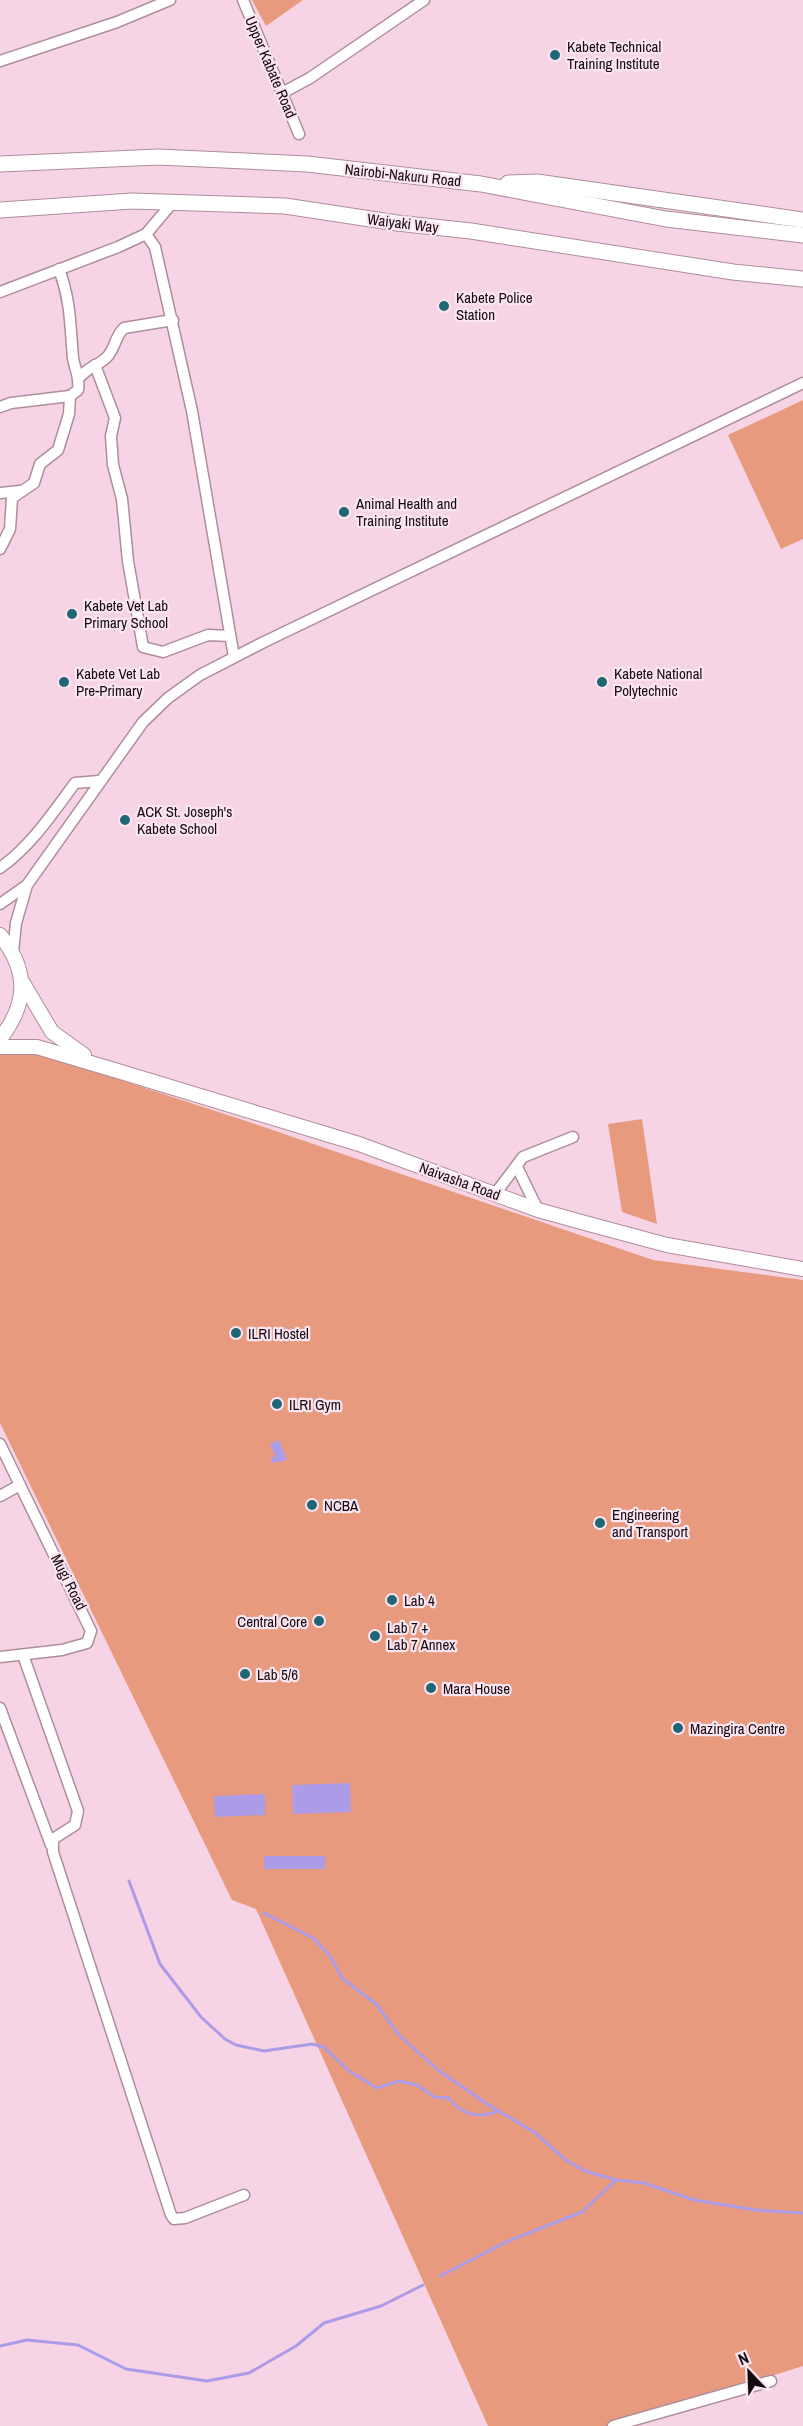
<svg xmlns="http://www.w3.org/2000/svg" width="803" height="2426" viewBox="0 0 803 2426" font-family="'Archivo Narrow',sans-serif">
<rect width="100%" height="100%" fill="#f7d4e5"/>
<!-- green -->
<g fill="#e89a7e">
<polygon points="252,0 303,0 266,26"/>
<polygon points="803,400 803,539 781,549 728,435"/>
<polygon points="10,1052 41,1054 255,1124 653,1260 803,1280 803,2366 615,2426 488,2426 256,1909 232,1900 0,1423 0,1054"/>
<polygon points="642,1119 657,1224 622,1212 608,1124"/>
</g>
<!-- water -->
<g fill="#ac9be7">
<polygon points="279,1440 287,1460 272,1463 271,1458 275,1456 270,1444"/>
<polygon points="350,1783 351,1812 293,1814 292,1785"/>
<polygon points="265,1794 265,1815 215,1817 214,1796"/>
<rect x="264" y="1856" width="61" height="13"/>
</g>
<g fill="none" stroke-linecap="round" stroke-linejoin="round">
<!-- stream -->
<g stroke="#ac9be7" stroke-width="3">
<path d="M129,1881L160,1964L201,2017L225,2039L236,2045L264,2051L312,2044L324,2047L349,2071L377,2088L399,2081L417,2085L434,2097L449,2098C461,2115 479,2119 498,2111"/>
<polyline points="264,1913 313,1938 330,1956 342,1978 376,2004 399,2035 438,2070 487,2104 534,2132 567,2161 585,2171 616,2180"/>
<polyline points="440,2276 506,2242 582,2212 616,2180 644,2183 694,2200 756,2210 803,2213"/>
<polyline points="0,2346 27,2340 78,2345 126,2369 207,2381 249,2373 296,2346 324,2323 381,2306 423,2285"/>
</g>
<!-- minor casing -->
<g stroke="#ae8d9d" stroke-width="13">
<g id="minor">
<polyline points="243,0 299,134"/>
<polyline points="0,61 117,22 170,0"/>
<polyline points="282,93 310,78 424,0"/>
<polyline points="174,201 146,234 155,247 192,411 234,657"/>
<polyline points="0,292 118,247 146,234"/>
<polyline points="95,365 115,418 111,436 113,465 122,499 128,561 143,647 163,652 208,635 230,636"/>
<path d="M80,377C88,367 98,366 107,357C115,349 115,336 124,328L173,320"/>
<polyline points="0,407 11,403 70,396"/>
<polyline points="0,493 20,491"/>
<path d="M0,549L10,529L12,498L34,483L40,464L58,450L69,414L70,396L78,390C80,375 75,371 73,358C70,325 71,302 59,269"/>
<path d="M0,868C31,846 52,814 75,783L99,781"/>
<polyline points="0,904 27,885"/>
<polyline points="13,952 16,923 27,885 143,722 168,698 200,675 264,642 803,383"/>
<polyline points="517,1167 538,1210"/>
<polyline points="495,1194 523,1157 573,1137"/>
<polyline points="0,1444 91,1631 87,1643 62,1650 0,1657"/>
<polyline points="0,1496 20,1485"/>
<polyline points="23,1655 78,1811 75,1825 53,1839 53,1852 171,2215 174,2219 185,2218 244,2195"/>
<polyline points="0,1708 51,1845"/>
<polyline points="613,2426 771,2381"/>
</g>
</g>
<!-- major casing -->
<g stroke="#ae8d9d" stroke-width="16">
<g id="major">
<path d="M0,935C29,971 28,1003 0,1039"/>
<polyline points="23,983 52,1032 84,1055"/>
<polyline points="0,1047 37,1047 121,1072 359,1144 538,1210 585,1223 667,1245 803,1269"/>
</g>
</g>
<!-- highway casing -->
<g stroke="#ae8d9d" stroke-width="17">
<g id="highway">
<polyline points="0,164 158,157 307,164 481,184 666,219 803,235"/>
<polyline points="508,183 537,182 803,220"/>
<polyline points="0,210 132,201 285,206 397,223 471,231 733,272 803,279"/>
</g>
</g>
<!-- minor -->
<use href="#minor" stroke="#fff" stroke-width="10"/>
<!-- major -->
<use href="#major" stroke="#fff" stroke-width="14"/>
<!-- highway -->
<use href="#highway" stroke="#fff" stroke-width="15"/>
</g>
<!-- markers -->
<g fill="#1f6775" stroke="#fbe5f0" stroke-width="2">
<circle cx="555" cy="55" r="6"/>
<circle cx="444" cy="306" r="6"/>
<circle cx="344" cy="512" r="6"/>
<circle cx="72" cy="614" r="6"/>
<circle cx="64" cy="682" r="6"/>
<circle cx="602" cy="682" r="6"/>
<circle cx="125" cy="820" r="6"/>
<circle cx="236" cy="1333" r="6"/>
<circle cx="277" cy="1404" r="6"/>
<circle cx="312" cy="1505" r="6"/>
<circle cx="600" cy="1523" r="6"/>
<circle cx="392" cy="1600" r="6"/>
<circle cx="319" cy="1621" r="6"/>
<circle cx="375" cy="1636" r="6"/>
<circle cx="245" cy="1674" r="6"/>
<circle cx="431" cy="1688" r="6"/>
<circle cx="678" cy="1728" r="6"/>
</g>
<g text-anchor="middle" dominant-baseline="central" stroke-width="4.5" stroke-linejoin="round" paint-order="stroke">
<!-- poi labels -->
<g font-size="15" fill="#150a10" stroke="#fbe5f0" text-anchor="start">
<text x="567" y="46">Kabete Technical<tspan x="567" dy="17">Training Institute</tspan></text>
<text x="456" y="297">Kabete Police<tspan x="456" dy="17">Station</tspan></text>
<text x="356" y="503">Animal Health and<tspan x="356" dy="17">Training Institute</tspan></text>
<text x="84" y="605">Kabete Vet Lab<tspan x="84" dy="17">Primary School</tspan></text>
<text x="76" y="673">Kabete Vet Lab<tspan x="76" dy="17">Pre-Primary</tspan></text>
<text x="614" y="673">Kabete National<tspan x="614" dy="17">Polytechnic</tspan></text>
<text x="137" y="811">ACK St. Joseph's<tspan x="137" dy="17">Kabete School</tspan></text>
<text x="248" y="1333">ILRI Hostel</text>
<text x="289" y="1404">ILRI Gym</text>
<text x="324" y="1505">NCBA</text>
<text x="612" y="1514">Engineering<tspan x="612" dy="17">and Transport</tspan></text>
<text x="404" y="1600">Lab 4</text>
<text x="307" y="1621" text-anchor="end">Central Core</text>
<text x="387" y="1627">Lab 7 +<tspan x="387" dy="17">Lab 7 Annex</tspan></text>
<text x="257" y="1674">Lab 5/6</text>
<text x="443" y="1688">Mara House</text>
<text x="690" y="1728">Mazingira Centre</text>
</g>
<!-- street labels -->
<g font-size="15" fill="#150a10" stroke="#fbe5f0">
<text transform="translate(271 67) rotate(67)">Upper Kabate Road</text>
<text transform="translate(403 175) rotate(6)">Nairobi-Nakuru Road</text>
<text transform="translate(403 223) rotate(7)">Waiyaki Way</text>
<text transform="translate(460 1181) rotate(20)">Naivasha Road</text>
<text transform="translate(69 1582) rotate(63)">Mugi Road</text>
</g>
</g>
<!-- north arrow -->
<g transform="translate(749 2372) rotate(337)" stroke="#fbe5f0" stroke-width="4.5" paint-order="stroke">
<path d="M0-4.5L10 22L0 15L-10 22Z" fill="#150a10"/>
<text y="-9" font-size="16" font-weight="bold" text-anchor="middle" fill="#150a10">N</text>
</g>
</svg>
